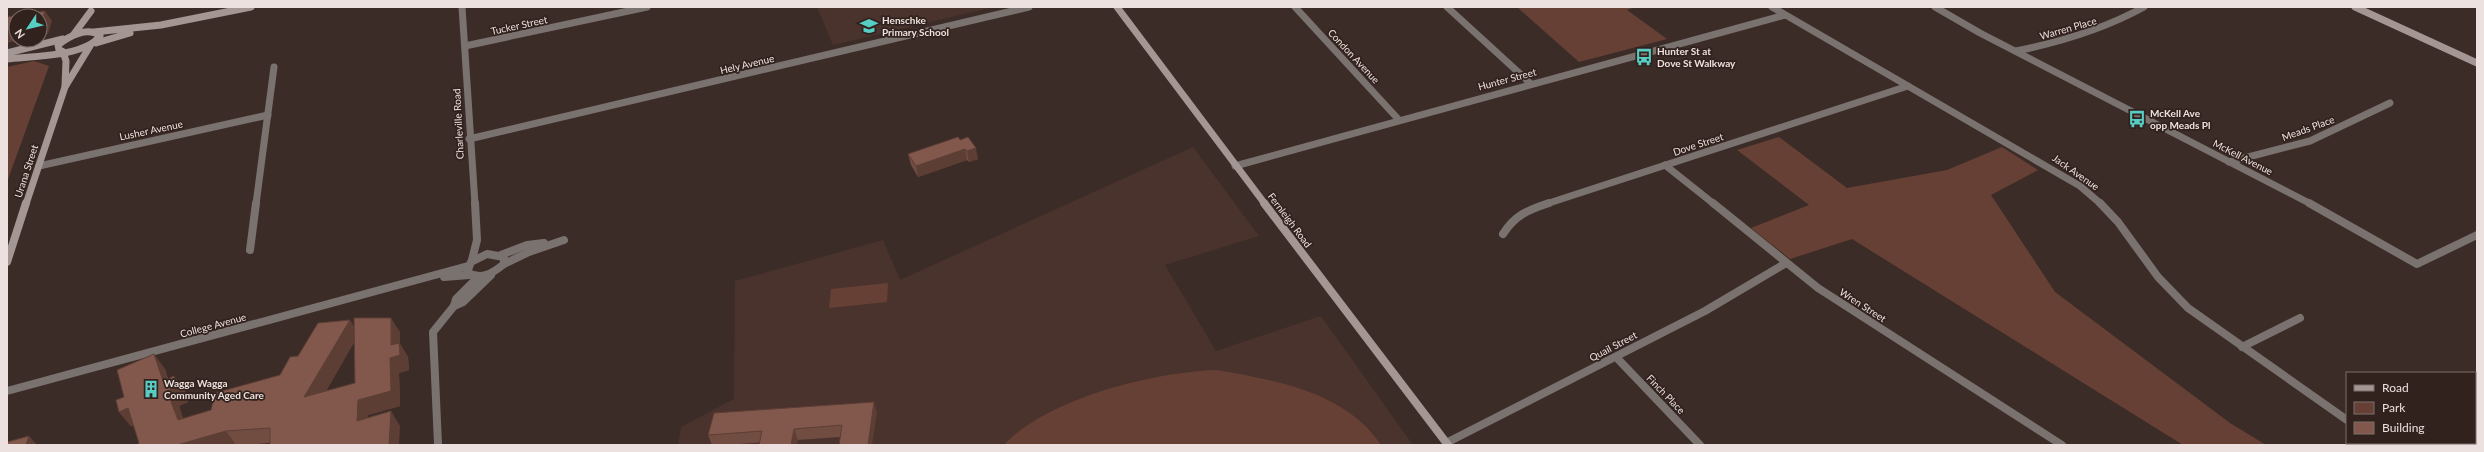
<svg xmlns="http://www.w3.org/2000/svg" width="2484" height="452" viewBox="0 0 2484 452" font-family="Lato,sans-serif">
<rect width="100%" height="100%" fill="#3c2c27"/>
<!-- built -->
<g fill="#49332c">
<polygon points="817,7 994,7 833,45"/>
<polygon points="1193,147 1259,236 1165,265 1216,351 1321,316 1413,445 678,445 681,427 734,399 735,281 883,240 900,280"/>
</g>
<!-- green -->
<g fill="#674035">
<polygon points="1517,7 1635,7 1627,10 1667,39 1579,62"/>
<polygon points="34,61 49,66 7,182 7,67"/>
<polygon points="1779,137 1847,188 1947,170 2002,147 2038,170 1991,195 2055,292 2230,423 2266,445 2183,445 1852,239 1790,259 1751,228 1809,205 1737,150"/>
<polygon points="888,283 887,302 829,308 831,289"/>
<path d="M1216,370C1275,380 1346,392 1381,445H1004C1047,398 1155,372 1216,370Z"/>
</g>
<g fill="none" stroke-linecap="round" stroke-linejoin="round">
<!-- street-far1 -->
<g stroke="#7a726f" stroke-width="7">
<polyline points="462,7 475,204"/>
<polyline points="1295,7 1399,120"/>
<polyline points="1447,7 1530,83"/>
<polyline points="1772,7 2080,186 2101,204"/>
<polyline points="1935,7 1980,33 2311,204"/>
<polyline points="465,46 647,7"/>
<path d="M2016,51C2061,42 2104,29 2144,7"/>
<polyline points="469,139 1029,7"/>
<polyline points="2229,162 2310,141 2390,103"/>
<polyline points="1665,165 1714,204"/>
<polyline points="39,166 268,115"/>
<polyline points="1235,166 1785,15"/>
<polyline points="256,204 274,67"/>
<polyline points="1546,204 1908,86"/>
</g>
<!-- street -->
<g stroke="#7a726f" stroke-width="8">
<polyline points="1713,203 1818,288 2062,445"/>
<polyline points="2100,203 2118,222 2158,277 2188,308 2347,420"/>
<polyline points="2309,203 2417,264 2477,235"/>
<path d="M1503,234C1515,215 1528,210 1549,203"/>
<polyline points="250,250 256,203"/>
<path d="M487,254L504,257V264C493,273 481,281 467,272L471,262Z"/>
<polyline points="501,255 527,245 544,243"/>
<polyline points="472,260 477,240 475,203"/>
<polyline points="504,264 529,252 564,240"/>
<polyline points="444,277 469,275"/>
<polyline points="454,306 456,299 478,277"/>
<polyline points="2242,347 2300,318"/>
<polyline points="1616,357 1700,445"/>
<polyline points="7,391 468,266"/>
<polyline points="1446,443 1705,311 1786,263"/>
<polyline points="2381,443 2384,445"/>
<polyline points="438,444 433,332 454,306 463,302 491,275"/>
</g>
<!-- secondary-far1 -->
<g stroke="#a49793" stroke-width="7">
<polyline points="1117,7 1265,204"/>
<polyline points="2355,7 2477,63"/>
<polyline points="94,32 161,25 251,7"/>
<polyline points="74,34 91,11"/>
<polyline points="96,43 130,33"/>
<polyline points="63,52 66,61 65,86"/>
<polyline points="7,53 63,39"/>
<path d="M7,59C32,56 84,57 100,36C88,26 69,36 58,45L59,50L62,51"/>
<polyline points="26,204 65,87 90,46"/>
</g>
<!-- secondary -->
<g stroke="#a49793" stroke-width="8">
<polyline points="1264,203 1448,445"/>
<polyline points="7,262 26,203"/>
</g>
</g>
<!-- wall -->
<g fill="#714c41" fill-rule="evenodd">
<polygon points="958,137 978,159 969,162 967,160 918,177 911,165 908,154"/>
<path d="M354,327L400,332V344L408,357L409,370L399,373L400,406L368,415V418L400,426L270,443L244,445H137L139,443L134,425L131,426L119,412L124,397L165,369L168,379L185,391L188,402L179,406L183,419L211,410L280,375L298,356ZM354,342L355,383L326,391Z"/>
<polygon points="877,413 840,437 726,445 712,445 708,435"/>
</g>
<!-- shaded-wall -->
<g fill="#5c3e35">
<polygon points="45,11 52,21 48,34 40,36 40,23"/>
<polygon points="16,29 16,40 20,40 7,43 7,31"/>
<polygon points="976,148 978,159 969,162 967,151"/>
<polygon points="965,149 967,160 918,177 916,166"/>
<polygon points="391,318 400,332 400,344 408,357 409,370 399,373 400,406 368,415 367,435 357,421 358,400 390,358"/>
<polygon points="350,320 359,334 314,412 304,397"/>
<polygon points="154,354 165,369 172,389 174,376 185,391 188,402 179,406 189,435 178,420 163,381"/>
<polygon points="874,402 877,413 872,445 868,445"/>
<polygon points="128,408 140,423 131,426 119,412"/>
<polygon points="391,411 400,426 399,445 389,445"/>
<polygon points="794,429 798,440 797,445 791,445"/>
<polygon points="226,431 236,445 177,445"/>
<polygon points="29,436 37,445 26,445"/>
</g>
<!-- building -->
<g fill="#83584c" stroke="#5c3e35">
<polygon points="45,11 41,23 40,23 40,16 16,16 16,29 7,31 7,17"/>
<polygon points="958,137 960,140 968,137 976,148 967,151 965,149 916,166 908,154"/>
<polygon points="354,318 391,318 391,345 399,343 400,355 390,358 391,391 358,400 357,421 391,411 389,445 270,445 270,428 226,431 177,445 137,445 139,443 128,408 119,412 116,400 124,397 117,370 154,354 163,381 174,376 177,387 167,391 178,420 211,410 215,393 280,375 290,357 298,356 318,323 350,320 304,397 355,383"/>
<polygon points="874,402 868,445 839,445 842,425 794,429 791,445 759,445 762,431 708,435 714,413"/>
<polygon points="29,436 26,445 7,445 7,442"/>
</g>
<!-- icons -->
<defs>
<g id="school-bare" transform="scale(1.38)"><path d="M0-5L7-2L0 1L-7-2ZM-4 1L0 2.5L4 1V4Q0 6-4 4Z" fill="#56cec3" stroke="#32221e" stroke-width="2.5" paint-order="stroke"/></g>
<g id="bus-bare" transform="scale(1.38)"><path d="M-5-6H5V4H4V6H2V4H-2V6H-4V4H-5ZM-3.5-4V0h7V-4ZM-3.5 1.2v1.5H-2V1.2ZM2 1.2v1.5H3.5V1.2Z" fill="#56cec3" stroke="#32221e" stroke-width="2.5" paint-order="stroke"/></g>
<g id="building-bare" transform="scale(1.38)"><path d="M-4-6H4V6H1V3H-1V6H-4ZM-2.5-4.3h1.7v1.8h-1.7ZM.8-4.3h1.7v1.8H.8ZM-2.5-1h1.7V.8h-1.7ZM.8-1h1.7V.8H.8Z" fill="#56cec3" stroke="#32221e" stroke-width="2.5" paint-order="stroke"/></g>
</defs>
<g fill-rule="evenodd">
<use href="#school-bare" x="869" y="26"/>
<use href="#bus-bare" x="1644" y="57"/>
<use href="#bus-bare" x="2137" y="119"/>
<use href="#building-bare" x="151" y="389"/>
</g>
<g text-anchor="middle" dominant-baseline="central" stroke-width="3.5" stroke-linejoin="round" paint-order="stroke">
<!-- poi labels -->
<g font-size="10" font-weight="bold" fill="#ece1de" stroke="#32221e" text-anchor="start">
<text x="882" y="20">Henschke<tspan x="882" dy="12">Primary School</tspan></text>
<text x="1657" y="51">Hunter St at<tspan x="1657" dy="12">Dove St Walkway</tspan></text>
<text x="2150" y="113">McKell Ave<tspan x="2150" dy="12">opp Meads Pl</tspan></text>
<text x="164" y="383">Wagga Wagga<tspan x="164" dy="12">Community Aged Care</tspan></text>
</g>
<!-- street labels -->
<g font-size="10" fill="#ece1de" stroke="#32221e">
<text transform="translate(519 25) rotate(-12)">Tucker Street</text>
<text transform="translate(2068 28) rotate(-16)">Warren Place</text>
<text transform="translate(1354 56) rotate(47)">Condon Avenue</text>
<text transform="translate(747 64) rotate(-13)">Hely Avenue</text>
<text transform="translate(1507 79) rotate(-15)">Hunter Street</text>
<text transform="translate(458 124) rotate(-93)">Charleville Road</text>
<text transform="translate(2308 128) rotate(-20)">Meads Place</text>
<text transform="translate(151 130) rotate(-12)">Lusher Avenue</text>
<text transform="translate(1698 144) rotate(-18)">Dove Street</text>
<text transform="translate(2243 157) rotate(27)">McKell Avenue</text>
<text transform="translate(26 171) rotate(-72)">Urana Street</text>
<text transform="translate(2076 172) rotate(35)">Jack Avenue</text>
<text transform="translate(1290 220) rotate(53)">Fernleigh Road</text>
<text transform="translate(1863 305) rotate(33)">Wren Street</text>
<text transform="translate(213 325) rotate(-15)">College Avenue</text>
<text transform="translate(1613 346) rotate(-28)">Quail Street</text>
<text transform="translate(1666 394) rotate(46)">Finch Place</text>
</g>
</g>
<!-- border -->
<rect width="2484" height="452" fill="none" stroke="#ece1de" stroke-width="16"/>
<!-- legend -->
<rect x="2346" y="372" width="130" height="72" fill="#32221e" stroke="#7c6e6b"/>
<rect x="2354" y="385" width="20" height="6" fill="#a49793" stroke="#7c6e6b"/>
<text x="2382" y="392" font-size="12" fill="#ece1de">Road</text>
<rect x="2354" y="402" width="20" height="12" fill="#674035" stroke="#7c6e6b"/>
<text x="2382" y="412" font-size="12" fill="#ece1de">Park</text>
<rect x="2354" y="422" width="20" height="12" fill="#83584c" stroke="#7c6e6b"/>
<text x="2382" y="432" font-size="12" fill="#ece1de">Building</text>
<!-- north arrow -->
<g transform="translate(28 28) rotate(235)"><circle r="19" fill="#32221e" stroke="#7c6e6b"/>
<path d="M0-3L7 15L0 10L-7 15Z" fill="#56cec3"/>
<text y="-6" font-size="11" font-weight="bold" text-anchor="middle" fill="#ece1de">N</text>
</g>
</svg>
